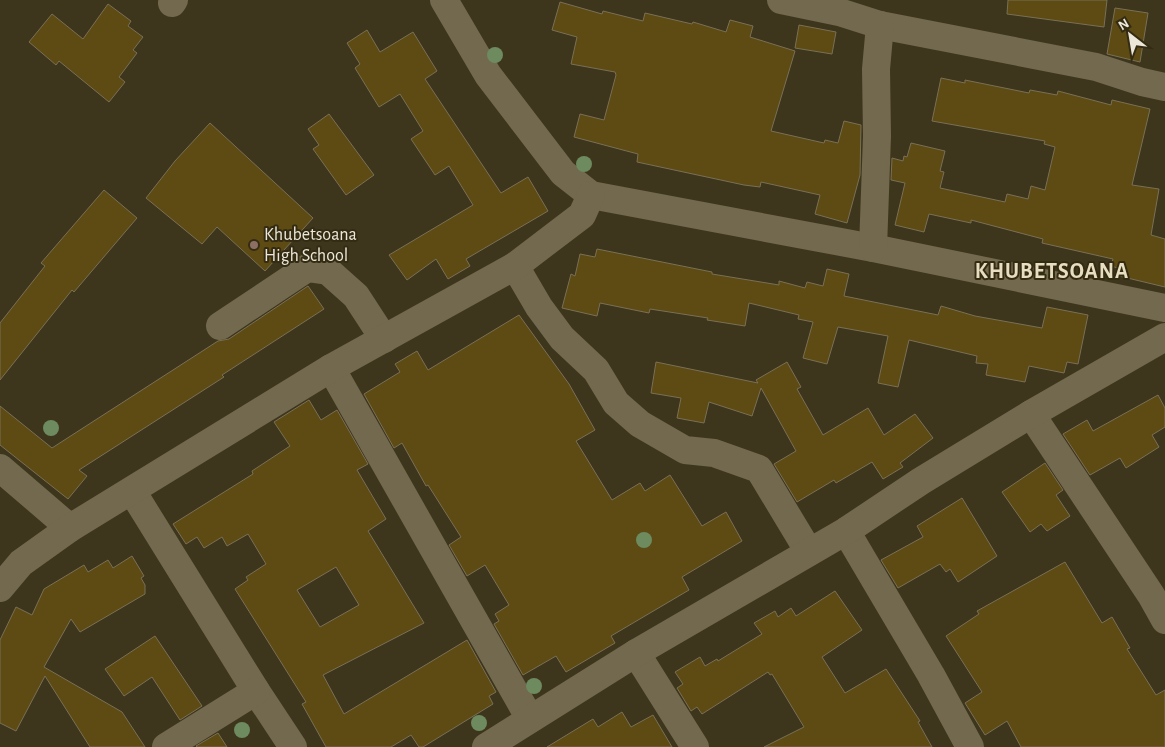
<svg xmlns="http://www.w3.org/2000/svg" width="1165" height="747" viewBox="0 0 1165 747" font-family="'Alegreya Sans',sans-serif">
<rect width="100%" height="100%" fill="#3e351d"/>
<!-- building -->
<g fill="#5d4b13" stroke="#797056" fill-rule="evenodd">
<polygon points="1008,0 1107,0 1104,27 1007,14"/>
<polygon points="560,2 602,14 603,11 643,21 645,13 692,24 693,22 726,32 730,20 753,26 750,37 795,51 771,131 824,143 825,140 838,143 844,121 861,125 860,175 847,223 815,214 820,195 761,182 760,187 744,185 637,162 638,154 574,137 580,114 604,120 616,75 615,72 571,64 577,37 552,30"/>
<polygon points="108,4 131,21 128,26 143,37 133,50 137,53 119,77 125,82 109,102 59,61 56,65 29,42 52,14 83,39"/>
<polygon points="1115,8 1148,13 1140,62 1107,54"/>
<polygon points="799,25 836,32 832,54 795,48"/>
<polygon points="367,30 380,52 413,32 437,71 425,79 501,193 528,177 548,211 466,259 470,266 448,279 436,259 407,280 389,255 473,205 449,166 435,175 411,139 423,131 400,94 379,107 355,68 360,64 347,43"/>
<polygon points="941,78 965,83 965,80 1029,93 1030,90 1057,95 1058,91 1111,105 1112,100 1150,109 1132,185 1159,189 1151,235 1165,239 1165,287 1119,276 1121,269 1111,266 1113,259 1042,243 1043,239 971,220 971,223 929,214 924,232 895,225 905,183 891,180 892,158 903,161 904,156 907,157 911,143 945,151 940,171 944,172 940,188 1005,202 1007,194 1028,199 1031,186 1045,190 1055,147 1044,144 1045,141 932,121"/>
<polygon points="329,114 374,175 346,195 313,149 319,145 308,129"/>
<polygon points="210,123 313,218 265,271 217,227 202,244 146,198 175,161"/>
<polygon points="104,190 137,218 74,292 72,290 0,380 0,323 45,266 41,263"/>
<polygon points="597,249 712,272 712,274 779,285 779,281 805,288 807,282 823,286 827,269 849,274 844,296 938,315 941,306 975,316 1042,328 1047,307 1088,315 1078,364 1067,362 1064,373 1029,366 1025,382 986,375 988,364 976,363 977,356 909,340 898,387 878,383 888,336 838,327 827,364 803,358 813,322 798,319 799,315 749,303 745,326 707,320 708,318 650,309 649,313 600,303 597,316 562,308 571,274 575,276 580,254 595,257"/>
<polygon points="308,286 324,309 222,375 224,377 79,470 87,476 68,499 0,445 0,406 52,448 218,341 229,339"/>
<polygon points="519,315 569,384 595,430 576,441 612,500 640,483 645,491 670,475 702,526 726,512 742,541 682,577 689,590 611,636 615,643 566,672 556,656 523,675 494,624 499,621 495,614 509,605 485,565 467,576 449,545 461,537 428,485 426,486 402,443 394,448 364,394 400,372 395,364 417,351 428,370"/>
<polygon points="656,362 758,383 756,380 787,362 801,387 797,389 823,435 868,408 884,435 915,414 933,438 900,463 903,467 883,479 872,462 836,483 834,480 797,502 774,464 796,451 761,388 752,416 709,402 704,423 677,418 681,398 651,393"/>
<polygon points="1158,395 1165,408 1165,427 1152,435 1159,447 1126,468 1120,458 1090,475 1063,434 1087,420 1093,431"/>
<path d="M309,400L321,420L337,410L368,464L357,470L386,519L368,531L424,623L323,675L344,714L467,640L496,692L489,696L493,704L423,747H419L411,735L391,747H326L302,704L306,702L235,589L248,580L246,577L266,564L248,534L227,546L222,537L204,548L197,537L186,544L173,524L253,474L252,471L290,446L274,422ZM336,567L359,605L320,627L297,590Z"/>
<polygon points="1045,463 1063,490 1056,495 1070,516 1047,531 1041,524 1030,532 1002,492"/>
<polygon points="962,498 997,556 958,582 950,569 946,572 940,564 898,588 881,560 923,537 917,526"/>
<polygon points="132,556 144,576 141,578 145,585 145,594 80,632 71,619 44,667 122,712 145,747 90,747 45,676 16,731 0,723 0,640 16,607 32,615 44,589 84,565 88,572 108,560 113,568"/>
<polygon points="1065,562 1102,623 1112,617 1130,648 1127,649 1156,695 1165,690 1165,747 1021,747 1007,721 985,735 965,703 982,692 946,636 979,614 977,611"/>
<polygon points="835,591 862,630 822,657 845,693 886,669 920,721 918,722 932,747 764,747 804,727 772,674 770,675 768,672 702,714 697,707 691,711 677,688 683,684 675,672 700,657 705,666 717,659 718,661 762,634 754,623 775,611 778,617 791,608 796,616"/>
<polygon points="155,636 202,706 180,720 152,677 124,696 105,669"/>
<polygon points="622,712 631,727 653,715 672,747 547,747 593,719 598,727"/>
<polygon points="218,733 227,747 197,747 196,746"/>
</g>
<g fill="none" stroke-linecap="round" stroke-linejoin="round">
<!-- minor -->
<g stroke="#72694f" stroke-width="28">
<polyline points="444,0 488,75 563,173 591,195 873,248 1165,308"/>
<polyline points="781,0 839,12 880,25 1096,67 1142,82 1165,87"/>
<polyline points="172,3 174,0"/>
<polyline points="873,248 877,136 876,69 880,25"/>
<polyline points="515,266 539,307 562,338 596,370 616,403 640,424 685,450 714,453 759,469 809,552"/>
<polyline points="220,326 307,268 328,271 356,296 384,339"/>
<polyline points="331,368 530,719"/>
<polyline points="1031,414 1151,595 1165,620"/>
<polyline points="0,468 70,528"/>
<polyline points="132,491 256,691 293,747"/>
<polyline points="846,531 931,675 970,747"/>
<polyline points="0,588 21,563 70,528 331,368 515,266 582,215 591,195"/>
<polyline points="636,653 695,747"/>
<polyline points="166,747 256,691"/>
<polyline points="486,747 636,653 846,531 921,481 1031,414 1165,337"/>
</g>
</g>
<!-- trees -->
<g fill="#6d8b5f">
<circle cx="495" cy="55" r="8"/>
<circle cx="584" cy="164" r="8"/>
<circle cx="51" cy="428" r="8"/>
<circle cx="644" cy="540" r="8"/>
<circle cx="534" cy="686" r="8"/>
<circle cx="479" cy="723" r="8"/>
<circle cx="242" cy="730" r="8"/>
</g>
<!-- markers -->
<circle fill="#8d6e63" stroke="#342b13" stroke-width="2" cx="254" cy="245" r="5"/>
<g text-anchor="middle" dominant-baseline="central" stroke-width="4" stroke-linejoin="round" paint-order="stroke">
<!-- poi labels -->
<g font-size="18" fill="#ece7d9" stroke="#342b13" text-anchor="start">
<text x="264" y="235">Khubetsoana<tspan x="264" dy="21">High School</tspan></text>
</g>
<!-- district labels -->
<g font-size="22" font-weight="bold" letter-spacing="1" fill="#e7ddc0" stroke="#342b13">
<text x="1052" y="271">KHUBETSOANA</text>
</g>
</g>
<!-- north arrow -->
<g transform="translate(1130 35) rotate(329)" stroke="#342b13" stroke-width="4" paint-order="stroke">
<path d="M0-4L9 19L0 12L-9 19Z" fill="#ece7d9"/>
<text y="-8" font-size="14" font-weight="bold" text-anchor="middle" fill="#ece7d9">N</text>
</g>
</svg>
